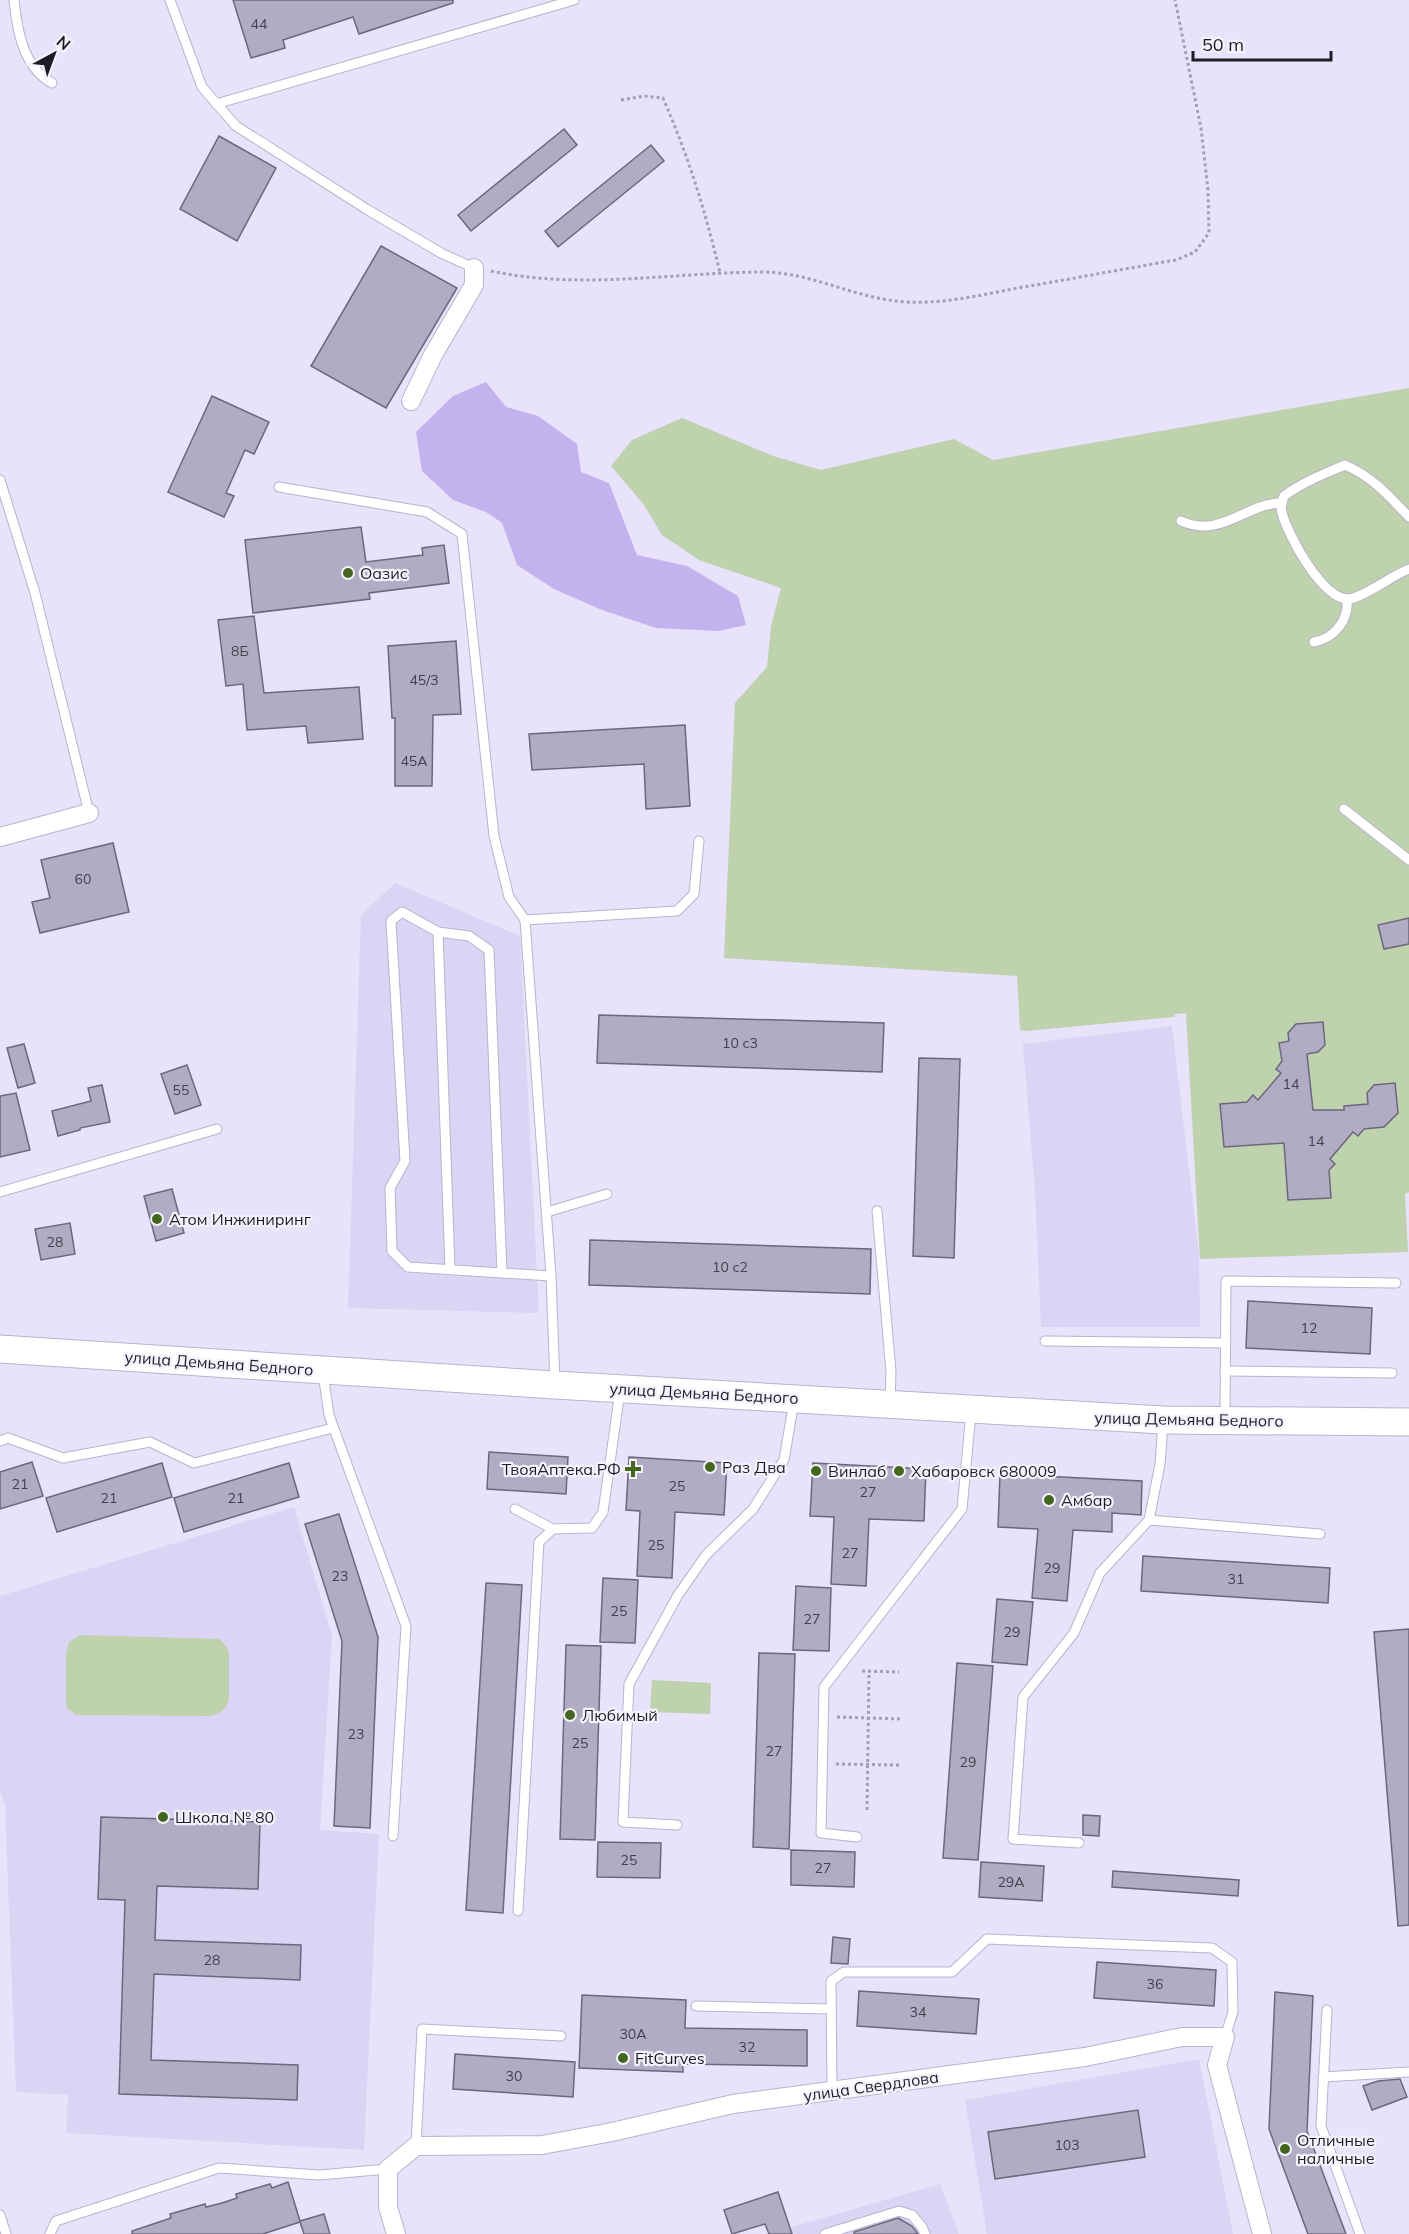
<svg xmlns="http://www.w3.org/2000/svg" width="1409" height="2234" viewBox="0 0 1409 2234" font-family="Mulish,sans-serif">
<rect width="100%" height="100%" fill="#e8e2fb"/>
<!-- built -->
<g fill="#dbd4f4">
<polygon points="395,883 520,936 539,1313 348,1308 361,915"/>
<polygon points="1172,1026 1199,1255 1200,1327 1041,1327 1035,1191 1023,1044"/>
<polygon points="294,1507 332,1636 320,1830 379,1834 364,2150 66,2133 68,2095 16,2092 5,1805 0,1791 0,1596"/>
<polygon points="1199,2059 1233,2234 987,2234 965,2100"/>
<polygon points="940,2184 959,2234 768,2234"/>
</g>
<!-- green -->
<g fill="#bdd2ad">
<polygon points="1409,388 1409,1192 1405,1194 1408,1252 1200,1259 1186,1013 1175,1014 1174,1017 1026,1031 1020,1030 1017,976 724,958 735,703 767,667 771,626 781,588 699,560 662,535 644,505 611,466 632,440 682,418 773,456 821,470 954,439 993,460"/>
<path d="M80,1635L219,1639L227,1647L229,1654V1701C225,1709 220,1714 210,1716L76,1715L67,1708L66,1702V1654L69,1642Z"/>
<polygon points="652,1680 711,1683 710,1714 650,1712"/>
</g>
<!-- water -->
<polygon fill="#c2b3ee" points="486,382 506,407 538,416 577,444 581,472 609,483 637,555 687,566 738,596 746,625 719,631 656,628 602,610 554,589 517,565 502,523 486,512 453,500 422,471 416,432 453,396"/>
<!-- building -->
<g fill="#b1acc3" stroke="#6c677d" stroke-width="1.5">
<polygon points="233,0 453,0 453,3 359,34 353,17 283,40 285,48 251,58"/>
<polygon points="564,129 577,145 471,231 458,215"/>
<polygon points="219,136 276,168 237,241 180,209"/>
<polygon points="651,145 664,161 558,247 545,231"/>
<polygon points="381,246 457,288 386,408 311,366"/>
<polygon points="212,396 269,422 254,454 245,450 226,493 234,496 224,517 168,492"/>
<polygon points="361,527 366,562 423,555 422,548 444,545 449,583 369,593 370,599 253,613 245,540"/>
<polygon points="254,616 264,693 359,687 363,739 308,743 306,726 247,730 243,684 226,686 218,620"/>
<polygon points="456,641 461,714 433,715 432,786 395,786 395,718 392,718 388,646"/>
<polygon points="685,725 690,806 646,809 644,764 532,770 529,734"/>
<polygon points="113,843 129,912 40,933 32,902 50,898 41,860"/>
<polygon points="1409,918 1409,944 1384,949 1378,925"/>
<polygon points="599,1015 884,1023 882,1072 597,1063"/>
<polygon points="1323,1022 1325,1045 1318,1052 1307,1054 1313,1110 1344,1110 1344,1106 1368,1104 1367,1093 1374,1085 1395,1083 1398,1113 1384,1127 1364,1129 1358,1136 1353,1132 1330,1159 1335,1164 1329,1170 1331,1198 1288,1200 1284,1143 1224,1147 1220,1104 1247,1102 1253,1095 1258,1100 1281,1073 1276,1069 1282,1061 1279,1043 1289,1041 1288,1033 1296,1024"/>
<polygon points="24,1044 35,1083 18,1088 7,1048"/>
<polygon points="919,1058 960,1059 954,1258 913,1256"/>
<polygon points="187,1065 201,1105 175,1114 161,1074"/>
<polygon points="102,1085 110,1122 80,1128 80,1130 58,1136 52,1111 91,1101 88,1088"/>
<polygon points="16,1093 30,1150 0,1157 0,1096"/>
<polygon points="172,1189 184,1233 156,1241 144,1196"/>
<polygon points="70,1223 75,1254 41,1260 35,1229"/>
<polygon points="590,1240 871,1249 870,1294 589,1285"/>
<polygon points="1248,1301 1372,1308 1370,1354 1246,1348"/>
<polygon points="489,1452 568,1457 566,1494 487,1489"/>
<polygon points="629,1457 727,1463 724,1515 675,1512 672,1578 637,1576 640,1511 626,1510"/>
<polygon points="32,1462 43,1496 0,1509 0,1472"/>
<polygon points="162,1463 172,1497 57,1532 46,1498"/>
<polygon points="289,1463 299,1497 184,1532 174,1498"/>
<polygon points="813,1463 926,1469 924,1521 869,1519 866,1586 831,1584 834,1517 810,1516"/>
<polygon points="1000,1474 1142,1481 1141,1515 1112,1513 1112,1532 1073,1530 1067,1601 1032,1598 1038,1529 998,1527"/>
<polygon points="339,1514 378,1637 370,1828 334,1826 342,1641 305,1524"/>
<polygon points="1143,1556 1330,1568 1328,1603 1141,1591"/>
<polygon points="603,1578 638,1580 635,1643 600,1642"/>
<polygon points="486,1583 522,1585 503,1913 466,1910"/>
<polygon points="796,1586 831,1588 829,1651 793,1650"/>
<polygon points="997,1599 1033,1602 1027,1665 992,1662"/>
<polygon points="1409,1629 1409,1925 1398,1926 1374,1632"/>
<polygon points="566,1645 601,1646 595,1840 560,1839"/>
<polygon points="759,1653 795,1654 789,1849 753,1847"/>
<polygon points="957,1663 993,1666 978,1860 943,1858"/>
<polygon points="1083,1815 1100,1816 1099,1836 1083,1835"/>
<polygon points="101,1817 260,1822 258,1889 157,1886 155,1940 301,1945 300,1980 154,1974 151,2060 298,2065 297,2100 119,2094 125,1900 98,1899"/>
<polygon points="598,1842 661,1843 660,1878 597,1877"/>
<polygon points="791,1850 855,1852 854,1887 791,1885"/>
<polygon points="981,1862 1044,1866 1042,1901 979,1897"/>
<polygon points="1113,1871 1239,1880 1238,1896 1112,1887"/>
<polygon points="833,1937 850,1939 848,1964 831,1963"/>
<polygon points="1097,1962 1216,1970 1214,2006 1094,1998"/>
<polygon points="859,1991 979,1999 976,2034 857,2026"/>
<polygon points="1275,1992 1313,1996 1307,2131 1346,2234 1308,2234 1269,2129"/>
<polygon points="582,1995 686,2000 685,2028 807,2030 807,2066 683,2064 683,2072 579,2068"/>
<polygon points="455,2054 575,2062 573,2097 453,2089"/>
<polygon points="1400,2079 1407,2097 1372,2110 1363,2086 1378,2081"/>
<polygon points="1138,2110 1145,2157 995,2179 988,2132"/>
<polygon points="288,2182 300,2221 324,2214 330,2234 304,2234 300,2222 263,2234 132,2234 132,2231 171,2218 170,2214 205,2204 206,2207 222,2203 237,2198 236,2194 270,2184 272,2188"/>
<polygon points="778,2192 792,2234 769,2234 765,2224 732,2234 724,2210"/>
<polygon points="898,2218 912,2226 918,2234 854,2234 854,2232"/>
</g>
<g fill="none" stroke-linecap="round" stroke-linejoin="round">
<!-- service casing -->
<g stroke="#b9b3cb" stroke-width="11">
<g id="service">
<path d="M14,0C17,30 23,67 52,83"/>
<polyline points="170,0 202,87 236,126 368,210 441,253 474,268"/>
<polyline points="216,104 574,0"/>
<polyline points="0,480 35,593 89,813"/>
<polyline points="279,487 427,512 462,534 494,836 509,897 525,920 551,1276 555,1383"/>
<path d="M1409,517C1388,495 1374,478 1345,465C1324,474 1303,482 1284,496C1282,501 1280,507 1282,513C1288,535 1321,597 1347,599C1360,600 1394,574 1409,569"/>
<path d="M1181,521C1221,539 1246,503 1282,503"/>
<path d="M1314,642C1335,638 1349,620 1347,599"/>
<polyline points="1344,809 1409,860"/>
<polyline points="525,920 677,911 694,894 699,841"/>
<polyline points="438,932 469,936 489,950 502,1272"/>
<polyline points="0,1192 217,1129"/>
<polyline points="877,1211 891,1372 890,1403"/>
<polyline points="547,1212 607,1194"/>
<polyline points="450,1269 438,932 402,912 391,921 405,1161 390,1188 392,1251 408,1267 551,1276"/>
<polyline points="1045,1341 1226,1343"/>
<polyline points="1225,1371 1392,1373"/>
<polyline points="323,1373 329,1415 406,1626 393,1836"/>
<polyline points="1225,1419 1226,1281 1396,1283"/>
<polyline points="0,1441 8,1438 63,1458 150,1442 194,1463 333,1428"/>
<polyline points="515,1509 553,1529 592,1528 603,1512 620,1391"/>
<polyline points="1149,1520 1320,1534"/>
<polyline points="677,1825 623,1822 629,1684 678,1595 706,1555 753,1509 784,1460 794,1401"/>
<polyline points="857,1837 821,1833 824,1687 962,1509 971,1412"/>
<polyline points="1079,1843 1013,1839 1023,1697 1074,1633 1100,1573 1149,1520 1160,1464 1163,1423"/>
<polyline points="518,1911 539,1542 553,1529"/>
<polyline points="696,2006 831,2009"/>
<polyline points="1327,2010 1321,2126 1360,2234"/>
<polyline points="1323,2077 1409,2072"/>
<polyline points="832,2091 831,1981 844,1972 952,1972 987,1939 1212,1948 1232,1962 1233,2012 1225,2037"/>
<polyline points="416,2146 422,2029 561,2036"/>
<polyline points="0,2215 6,2234"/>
<polyline points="50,2234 56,2221 219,2168 319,2175 388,2169"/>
<polyline points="825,2234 899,2211 912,2215 922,2227 925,2234"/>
</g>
</g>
<!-- minor casing -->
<g stroke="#b9b3cb" stroke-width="20">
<g id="minor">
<polyline points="411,401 433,355 474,285 474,268"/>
<polyline points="0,837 89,813"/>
<polyline points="396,2234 388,2207 388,2169 416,2146 542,2145 612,2132 733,2104 1085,2057 1182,2037 1225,2037 1217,2065 1262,2234"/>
</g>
</g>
<!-- secondary casing -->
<g stroke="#b9b3cb" stroke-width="29">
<polyline id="secondary" points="0,1349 555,1385 1163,1420 1409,1422"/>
</g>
<!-- path -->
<g stroke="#a49fb2" stroke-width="3" stroke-dasharray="3 3" stroke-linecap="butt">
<path d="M621,100L644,96L663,98C688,155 706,213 720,273"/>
<path d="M491,271C579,290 670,273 759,272C810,271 855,299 906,302C944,304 981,295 1018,288C1071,279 1123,269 1176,260L1195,252L1209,233L1208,190L1201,128L1175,0"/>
<polyline points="862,1671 899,1672"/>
<polyline points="837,1717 903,1719"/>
<polyline points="836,1764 901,1765"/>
<polyline points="867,1810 869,1671"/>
</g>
<!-- service -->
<use href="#service" stroke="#fff" stroke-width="9"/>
<!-- minor -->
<use href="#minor" stroke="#fff" stroke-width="18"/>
<!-- secondary -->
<use href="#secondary" stroke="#fff" stroke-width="27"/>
</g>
<!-- markers -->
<g fill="#44671f" stroke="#f4f2fc" stroke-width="2">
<circle cx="348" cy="573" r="6"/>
<circle cx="157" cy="1219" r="6"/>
<circle cx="710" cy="1467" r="6"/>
<path d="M630 1460h6v6h6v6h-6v6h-6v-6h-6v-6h6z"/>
<circle cx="816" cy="1471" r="6"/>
<circle cx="899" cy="1471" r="6"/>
<circle cx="1049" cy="1500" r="6"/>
<circle cx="570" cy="1715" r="6"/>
<circle cx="163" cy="1817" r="6"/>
<circle cx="623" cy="2058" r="6"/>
<circle cx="1285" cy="2149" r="6"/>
</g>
<g text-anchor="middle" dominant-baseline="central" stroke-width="4.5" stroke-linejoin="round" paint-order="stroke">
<!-- number labels -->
<g font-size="14" fill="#44404c">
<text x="259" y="24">44</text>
<text x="240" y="651">8Б</text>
<text x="424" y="680">45/3</text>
<text x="414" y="761">45А</text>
<text x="83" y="879">60</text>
<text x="740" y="1043">10 с3</text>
<text x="1291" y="1084">14</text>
<text x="181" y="1090">55</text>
<text x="1316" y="1141">14</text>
<text x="55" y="1242">28</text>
<text x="730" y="1267">10 с2</text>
<text x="1309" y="1328">12</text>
<text x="20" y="1484">21</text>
<text x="677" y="1486">25</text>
<text x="868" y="1492">27</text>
<text x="109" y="1498">21</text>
<text x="236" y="1498">21</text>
<text x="656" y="1545">25</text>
<text x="850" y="1553">27</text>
<text x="1052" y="1568">29</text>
<text x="340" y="1576">23</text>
<text x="1236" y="1579">31</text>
<text x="619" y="1611">25</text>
<text x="812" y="1619">27</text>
<text x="1012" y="1632">29</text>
<text x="356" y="1734">23</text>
<text x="580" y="1743">25</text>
<text x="774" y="1751">27</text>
<text x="968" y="1762">29</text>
<text x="629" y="1860">25</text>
<text x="823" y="1868">27</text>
<text x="1011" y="1882">29А</text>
<text x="212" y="1960">28</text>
<text x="1155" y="1984">36</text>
<text x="918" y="2012">34</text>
<text x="633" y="2034">30А</text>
<text x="747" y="2047">32</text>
<text x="514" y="2076">30</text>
<text x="1067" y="2145">103</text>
</g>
<!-- poi labels -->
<g font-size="16" fill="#1f1c25" stroke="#f4f2fc" text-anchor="start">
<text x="360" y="573">Оазис</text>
<text x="169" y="1219">Атом Инжиниринг</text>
<text x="722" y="1467">Раз Два</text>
<text x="621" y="1469" text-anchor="end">ТвояАптека.РФ</text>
<text x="828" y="1471">Винлаб</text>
<text x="911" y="1471">Хабаровск 680009</text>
<text x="1061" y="1500">Амбар</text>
<text x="582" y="1715">Любимый</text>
<text x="175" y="1817">Школа № 80</text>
<text x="635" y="2058">FitCurves</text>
<text x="1297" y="2140">Отличные<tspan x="1297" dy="18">наличные</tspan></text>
</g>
<!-- street labels -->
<g font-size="16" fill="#1f1c25" stroke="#f4f2fc">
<text transform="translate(219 1363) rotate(4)">улица Демьяна Бедного</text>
<text transform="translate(704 1393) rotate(3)">улица Демьяна Бедного</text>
<text transform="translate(1189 1419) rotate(1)">улица Демьяна Бедного</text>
<text transform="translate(871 2086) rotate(-8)">улица Свердлова</text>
</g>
</g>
<!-- north arrow -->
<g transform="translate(54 54) rotate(41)" stroke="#f4f2fc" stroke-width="4.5" paint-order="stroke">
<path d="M0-4.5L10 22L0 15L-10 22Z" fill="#1f1c25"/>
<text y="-9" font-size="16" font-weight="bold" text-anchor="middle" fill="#1f1c25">N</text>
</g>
<!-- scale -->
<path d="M1193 51v9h138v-9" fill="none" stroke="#1f1c25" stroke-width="3"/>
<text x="1202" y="51" font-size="18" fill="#1f1c25" stroke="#f4f2fc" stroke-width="4.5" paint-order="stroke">50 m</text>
</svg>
